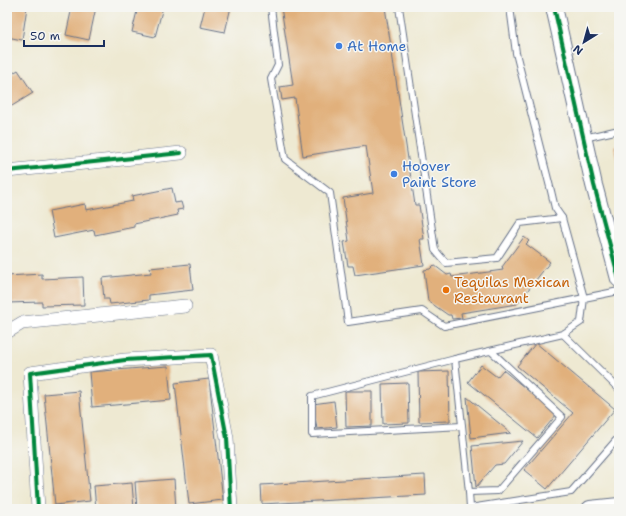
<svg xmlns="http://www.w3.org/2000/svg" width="626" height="516" viewBox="0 0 626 516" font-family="'Shantell Sans',sans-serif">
<rect width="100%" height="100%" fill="#f6f6f2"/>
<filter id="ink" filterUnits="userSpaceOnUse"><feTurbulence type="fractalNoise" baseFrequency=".025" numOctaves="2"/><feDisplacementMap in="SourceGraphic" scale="8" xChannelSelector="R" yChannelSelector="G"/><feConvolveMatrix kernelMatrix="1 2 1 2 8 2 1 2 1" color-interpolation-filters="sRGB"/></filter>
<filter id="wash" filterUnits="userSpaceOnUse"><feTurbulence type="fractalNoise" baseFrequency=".012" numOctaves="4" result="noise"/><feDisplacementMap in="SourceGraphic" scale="16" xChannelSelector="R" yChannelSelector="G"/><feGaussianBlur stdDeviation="0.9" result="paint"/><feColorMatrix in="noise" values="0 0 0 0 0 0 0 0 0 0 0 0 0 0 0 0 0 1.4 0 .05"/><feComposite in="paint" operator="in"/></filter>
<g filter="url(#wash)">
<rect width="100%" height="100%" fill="#eee9d2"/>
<g id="blocks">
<!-- building -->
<g fill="#e1b07c">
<polygon points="7,7 27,7 22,40 7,37"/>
<polygon points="72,7 96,7 89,40 66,35"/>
<polygon points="127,7 163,7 155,37 132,32 137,11 127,8"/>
<polygon points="205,7 231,7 225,32 200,27"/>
<polygon points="281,7 385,7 415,205 419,205 424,239 420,239 424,265 355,275 353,266 348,266 344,242 349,241 343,198 373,193 366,146 303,156 295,98 282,100 280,87 293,85"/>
<polygon points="18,70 33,93 7,109 7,77"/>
<polygon points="619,145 619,168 618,168 614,147"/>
<polygon points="172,188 175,203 181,202 183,209 177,210 178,215 134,224 134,227 95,235 94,230 54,238 49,211 85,204 86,210 133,201 132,196"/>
<polygon points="524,237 529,241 526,244 550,262 517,304 461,313 462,318 452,319 451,315 448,315 428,301 424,270 430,269 434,265 447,275 451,274 452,277 503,270 502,267"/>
<polygon points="190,264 193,290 149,295 149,300 110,304 109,299 104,299 102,278 151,273 150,268"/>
<polygon points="42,274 42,279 83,277 84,305 42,306 42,302 7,303 7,276"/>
<polygon points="536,343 615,409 547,489 524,470 573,413 517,366"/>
<polygon points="481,365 497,377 503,370 557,414 537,438 468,382"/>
<polygon points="168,366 171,400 92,407 89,372"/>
<polygon points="449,371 450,421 419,422 418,372"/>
<polygon points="209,379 223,500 189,504 175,383"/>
<polygon points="408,383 409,423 383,424 382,384"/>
<polygon points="79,391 90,501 55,505 44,394"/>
<polygon points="345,391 372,391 372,426 346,427"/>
<polygon points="467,397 511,433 471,438"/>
<polygon points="334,401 337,427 317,429 313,404"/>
<polygon points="523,441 504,464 495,465 476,487 472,446"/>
<polygon points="425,475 426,495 262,504 261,485"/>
<polygon points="174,479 176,509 137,509 135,482"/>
<polygon points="132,483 134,509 96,509 94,486"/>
</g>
</g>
</g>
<g filter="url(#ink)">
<use href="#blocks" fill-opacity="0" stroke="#657087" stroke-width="1"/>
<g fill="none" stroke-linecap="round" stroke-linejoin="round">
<!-- service casing -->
<g stroke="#657087" stroke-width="8">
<g id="service">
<polyline points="271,7 278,65 271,79 285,159 330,193 348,322 422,311 444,326 619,291"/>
<polyline points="399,7 435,250 446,263 497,258 520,223 562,218"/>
<polyline points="584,138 619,130"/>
<polyline points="563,334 619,389"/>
<polyline points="491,351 562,417 498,491 469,492 455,359 563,334 581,322 584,298 562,218 555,208 551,191 516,53 510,7"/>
<polyline points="455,359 312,396 312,434 462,426"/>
<polyline points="469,492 470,508"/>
<polyline points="471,509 470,508 571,492 619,437"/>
</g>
</g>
<!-- minor casing -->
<g stroke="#657087" stroke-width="14">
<g id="minor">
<polyline points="7,171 181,153"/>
<polyline points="7,332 22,323 185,306"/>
<polyline points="38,509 30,373 125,360 211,355 227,438 231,509"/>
</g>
</g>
<!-- tertiary casing -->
<g stroke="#657087" stroke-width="18">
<g id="tertiary">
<polyline points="554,7 594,185 619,279"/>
<polyline points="590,509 619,506"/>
</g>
</g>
<!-- service -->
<use href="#service" stroke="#fff" stroke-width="6"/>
<!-- minor -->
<use href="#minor" stroke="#fff" stroke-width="13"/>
<!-- tertiary -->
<use href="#tertiary" stroke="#fff" stroke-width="16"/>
<!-- cycleway casing -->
<g stroke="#f6f6f2" stroke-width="6">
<g id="cycleway">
<polyline points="554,7 594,185 619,279"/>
<polyline points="7,171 181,153"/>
<polyline points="38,509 30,373 125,360 211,355 227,438 231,509"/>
</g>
</g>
<!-- cycleway -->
<use href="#cycleway" stroke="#00873e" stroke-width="4"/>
</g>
</g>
<!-- markers -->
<g fill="#3f7fe0" stroke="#f6f6f2" stroke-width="1.5">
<circle cx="339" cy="46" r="4"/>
<circle cx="394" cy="174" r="4"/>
</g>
<circle fill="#e8710a" stroke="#f6f6f2" stroke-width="1.5" cx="446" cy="290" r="4"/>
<g text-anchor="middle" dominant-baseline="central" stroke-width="3" stroke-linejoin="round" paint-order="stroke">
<!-- shop labels -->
<g font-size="14" fill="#366cbe" stroke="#f6f6f2" text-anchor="start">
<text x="347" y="46">At Home</text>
<text x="402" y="166">Hoover<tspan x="402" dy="16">Paint Store</tspan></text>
</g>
<!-- food labels -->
<g font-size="14" fill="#c56008" stroke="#f6f6f2" text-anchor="start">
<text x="454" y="282">Tequilas Mexican<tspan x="454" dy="16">Restaurant</tspan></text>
</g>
</g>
<!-- margin -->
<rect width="626" height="516" fill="none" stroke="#f6f6f2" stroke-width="24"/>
<!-- north arrow -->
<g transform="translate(584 42) rotate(217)" stroke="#f6f6f2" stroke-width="3" paint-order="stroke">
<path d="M0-3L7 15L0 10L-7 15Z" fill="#1b2f5e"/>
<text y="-6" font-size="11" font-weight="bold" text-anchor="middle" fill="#1b2f5e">N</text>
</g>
<!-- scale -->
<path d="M24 40v6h80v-6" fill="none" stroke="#1b2f5e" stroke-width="2"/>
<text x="30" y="40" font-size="12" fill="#1b2f5e" stroke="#f6f6f2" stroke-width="3" paint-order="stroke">50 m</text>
</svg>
